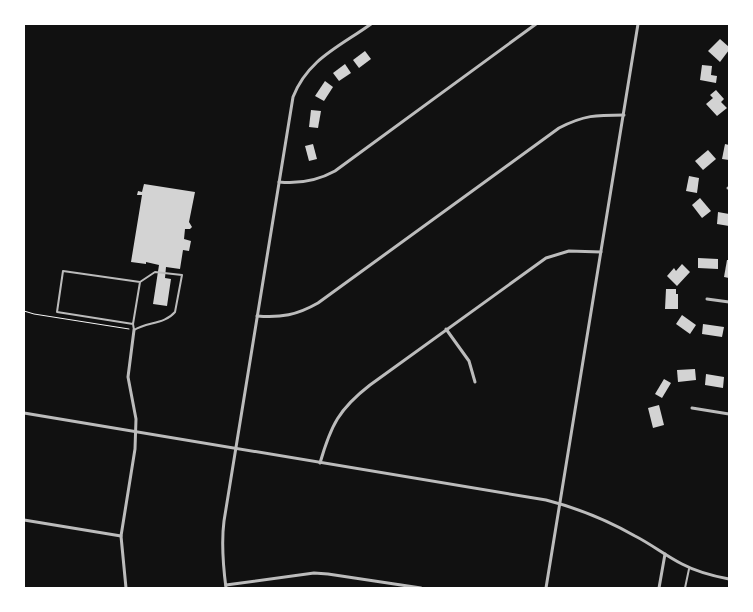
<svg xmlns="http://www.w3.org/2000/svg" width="753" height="612" viewBox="0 0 753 612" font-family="'Asap Condensed',sans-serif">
<rect width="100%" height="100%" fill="#111"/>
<!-- building -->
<g fill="#d3d3d3">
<polygon points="720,39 729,47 729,50 720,62 708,51"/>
<polygon points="365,51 371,59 359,68 353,60"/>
<polygon points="345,64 351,73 339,81 333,73"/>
<polygon points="702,65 712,66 711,75 717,76 716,83 700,80"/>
<polygon points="325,81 333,87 324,101 315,96"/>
<polygon points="716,90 724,99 721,102 727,108 717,116 706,104 713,98 710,95"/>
<polygon points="311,110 321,111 318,128 309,127"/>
<polygon points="313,144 317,159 309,161 305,146"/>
<polygon points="725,144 729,145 729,160 722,159"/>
<polygon points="708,150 716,159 703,170 695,161"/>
<polygon points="689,176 699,178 697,193 686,191"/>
<polygon points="144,184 195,192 189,222 192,227 190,229 185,229 184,239 191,241 189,251 183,250 180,269 166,267 165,278 171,279 167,306 153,304 159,265 146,262 146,264 131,262 142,195 137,195 138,191 142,192"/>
<polygon points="700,198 711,211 702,218 692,205"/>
<polygon points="718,212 729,214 729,226 717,224"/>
<polygon points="698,258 718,259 718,269 698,268"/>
<polygon points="727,260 729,260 729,278 724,277"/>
<polygon points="682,264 690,272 677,286 667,276 674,268 676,271"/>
<polygon points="666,289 676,289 676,294 678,294 678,309 665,309"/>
<polygon points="682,315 696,325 690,334 676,324"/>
<polygon points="703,324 724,327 722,337 702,334"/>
<polygon points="695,369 696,380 678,382 677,370"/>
<polygon points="706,374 724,377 723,388 705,385"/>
<polygon points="664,379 671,383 662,398 655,394"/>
<polygon points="659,405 664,425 653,428 648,408"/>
</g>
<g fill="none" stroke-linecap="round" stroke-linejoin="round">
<!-- path -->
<polyline stroke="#f5f5f5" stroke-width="1" points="24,311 34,314 129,329"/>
<!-- service -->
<g stroke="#bcbcbc" stroke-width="2">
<path d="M133,324L57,312L63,271L140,282L155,272L182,275L175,312C165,324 147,322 134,330L133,324L140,282"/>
<polyline points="685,588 689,569"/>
</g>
<!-- minor -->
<g stroke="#bcbcbc" stroke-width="3">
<path d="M279,182C299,184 317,181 335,171L536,24"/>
<polyline points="728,188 729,188"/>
<polyline points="707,299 729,302"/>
<path d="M257,316C281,318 297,315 318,303L559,128C584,115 596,115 624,115"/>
<polyline points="446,329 469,361 475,382"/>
<polyline points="692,408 729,414"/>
<path d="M24,413L546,500C577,508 607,520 635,536C651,544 666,556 682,564C697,572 713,576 729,579"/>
<path d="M320,463C331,425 339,409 370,385L546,258L569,251L601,252"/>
<polyline points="24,520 121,536"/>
<polyline points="226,585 314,573 328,574 421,588"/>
<polyline points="126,588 121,536 135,449 136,419 128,377 134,330"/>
<path d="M226,588C223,565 221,544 224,521L293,97C308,59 339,47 371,24"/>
<polyline points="546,588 638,24"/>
<polyline points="659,588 665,554"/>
</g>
</g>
<!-- border -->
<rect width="753" height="612" fill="none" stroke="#ffffff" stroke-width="50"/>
</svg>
